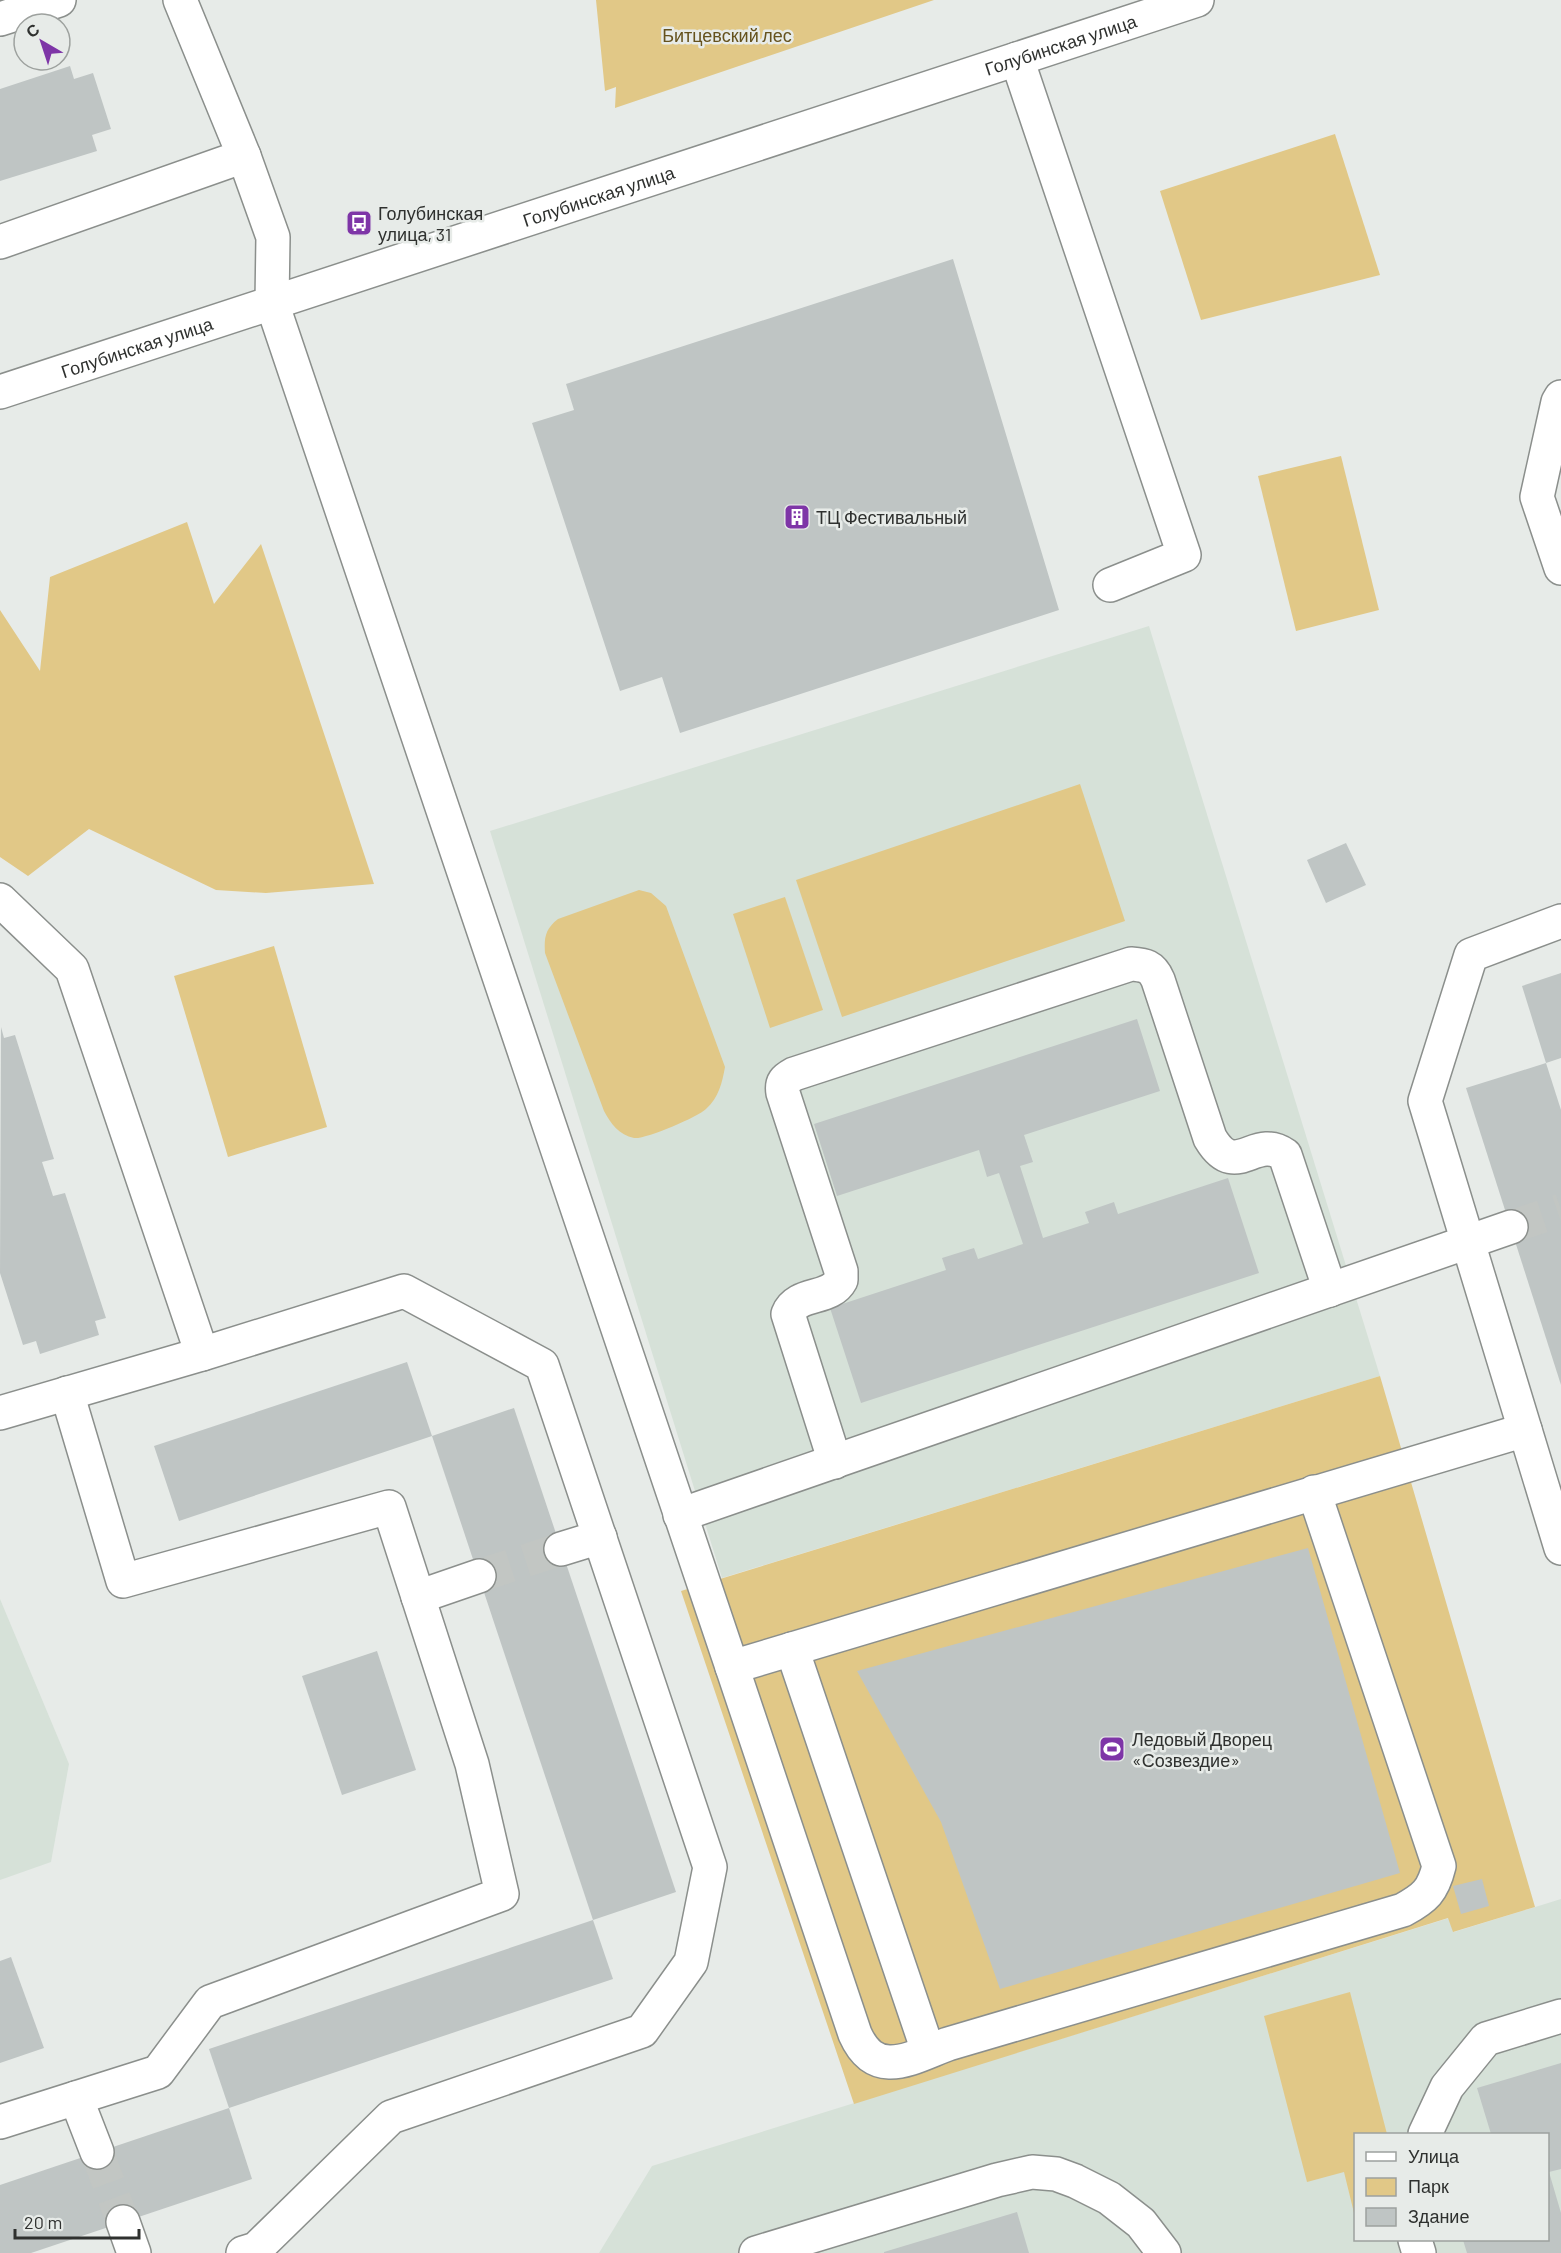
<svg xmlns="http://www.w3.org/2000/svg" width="1561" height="2253" viewBox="0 0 1561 2253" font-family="Barlow,sans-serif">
<rect width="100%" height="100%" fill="#e7ebe8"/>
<!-- built -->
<g fill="#d6e1d8" fill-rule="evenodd">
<polygon points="1149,626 1380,1376 722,1578 490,831"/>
<polygon points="0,1599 69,1764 51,1862 0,1880"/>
<path d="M1561,1899V2253H599L652,2166L1449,1918L1454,1932ZM1356,2134H1548V2240H1356Z"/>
</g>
<!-- green -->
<g fill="#e1c887">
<polygon points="596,0 934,0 615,108 616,87 605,91"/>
<polygon points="1335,134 1380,275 1201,320 1160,191"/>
<polygon points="1341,456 1379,610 1296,631 1258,476"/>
<polygon points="187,522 214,604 261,544 374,884 266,893 216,890 89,829 28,876 0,857 0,610 40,671 50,577"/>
<polygon points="1080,784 1125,921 842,1017 796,880"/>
<path d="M639,890L651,893L666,906L725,1067C722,1083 719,1097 706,1109C698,1117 644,1140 634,1138C619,1135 611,1124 604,1111L545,953C544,938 545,929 558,919Z"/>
<polygon points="785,897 823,1010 770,1028 733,914"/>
<polygon points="274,946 327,1127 228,1157 174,976"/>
<polygon points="1380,1376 1535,1907 1453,1932 1448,1918 854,2104 681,1591"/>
<polygon points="1350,1992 1387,2134 1356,2134 1355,2217 1344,2172 1307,2182 1264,2016"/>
</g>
<!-- building -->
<g fill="#bfc5c4">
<polygon points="70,66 74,79 93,73 111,129 92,135 97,151 0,181 0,89"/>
<polygon points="953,259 1059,610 680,733 662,677 620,691 532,423 574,410 566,384"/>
<polygon points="1346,843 1366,885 1326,903 1307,860"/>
<polygon points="1561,973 1561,1058 1546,1063 1522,986"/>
<polygon points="1137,1019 1160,1091 1024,1135 1033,1162 1020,1166 1043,1238 1089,1223 1085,1212 1114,1202 1118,1214 1228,1178 1259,1273 861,1403 830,1308 946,1270 942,1258 974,1248 978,1259 1023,1244 999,1173 987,1177 979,1150 837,1196 814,1124"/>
<polygon points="1,1027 4,1038 15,1035 54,1159 42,1162 53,1196 65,1193 106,1318 95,1321 99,1335 40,1354 36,1341 23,1345 0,1273"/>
<polygon points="1546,1063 1561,1110 1561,1385 1466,1088"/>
<polygon points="407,1362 432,1436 179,1521 154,1446"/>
<polygon points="514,1408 676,1892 593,1920 432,1436"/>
<polygon points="1308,1548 1400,1873 1000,1989 941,1822 857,1671"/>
<polygon points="377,1651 416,1770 342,1795 302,1676"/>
<polygon points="1482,1879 1489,1906 1461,1914 1453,1886"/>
<polygon points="593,1920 613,1979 229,2108 209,2049"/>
<polygon points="11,1957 44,2048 0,2063 0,1961"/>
<polygon points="1561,2063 1561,2169 1549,2172 1561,2213 1561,2253 1467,2253 1463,2240 1548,2240 1548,2134 1491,2134 1477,2088"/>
<polygon points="229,2108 252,2179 31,2253 0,2253 0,2185"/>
<polygon points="1017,2212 1029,2253 884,2253 884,2252"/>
</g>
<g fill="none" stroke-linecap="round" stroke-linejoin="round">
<!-- minor-tunnel -->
<g stroke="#c2c6c3" stroke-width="33" stroke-dasharray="33 16" stroke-linecap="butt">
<polyline points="1511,1227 1561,1210"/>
<polyline points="479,1576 561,1549"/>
<polyline points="97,2152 123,2222"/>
</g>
<!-- minor casing -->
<g stroke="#8b8f8c" stroke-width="36">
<g id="minor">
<polyline points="0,19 59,0"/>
<polyline points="1017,59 1184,555 1110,585"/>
<polyline points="244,156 273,237 272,303 732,1667 1525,1430"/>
<polyline points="0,242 244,156 180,0"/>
<path id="s1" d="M0,392L1197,0"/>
<polyline points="1561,397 1558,402 1537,497 1561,568"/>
<polyline points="0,900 72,969 202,1354 404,1291 542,1365 710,1867 691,1962 642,2031 391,2117 256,2249 243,2253"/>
<polyline points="1561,921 1471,955 1425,1101 1561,1548"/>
<polyline points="0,1413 202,1354"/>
<path d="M835,1462L788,1314C797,1291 830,1301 841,1280V1271L783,1093C781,1082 785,1079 794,1074L1131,964C1145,965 1152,966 1158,980L1210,1138C1236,1182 1254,1133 1285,1155L1330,1290"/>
<polyline points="680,1515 1511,1227"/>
<polyline points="561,1549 600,1537"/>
<polyline points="418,1597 479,1576"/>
<polyline points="792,1649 928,2051"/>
<path d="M732,1667L855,2034C876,2081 911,2058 948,2044L1403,1910C1425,1898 1433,1891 1439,1866L1314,1492"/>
<polyline points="76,2098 97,2152"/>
<polyline points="0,2122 158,2072 210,2002 502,1894 472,1764 389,1507 123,1581 67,1393"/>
<polyline points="1425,2134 1447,2087 1486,2039 1561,2016"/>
<polyline points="123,2222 134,2253"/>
<polyline points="1415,2240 1419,2253"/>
<polyline points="756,2253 997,2180 1032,2172 1056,2174 1075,2181 1109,2198 1141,2223 1164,2253"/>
</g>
</g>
<!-- minor -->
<use href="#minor" stroke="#fff" stroke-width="33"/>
</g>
<!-- icons -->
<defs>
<g id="bus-square" transform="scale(1.35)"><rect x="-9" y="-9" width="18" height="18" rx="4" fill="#7e35a7" stroke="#e7ebe8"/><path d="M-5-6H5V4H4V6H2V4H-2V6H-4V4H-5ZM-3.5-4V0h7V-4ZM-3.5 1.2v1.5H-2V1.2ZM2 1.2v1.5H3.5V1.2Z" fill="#fff"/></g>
<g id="building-square" transform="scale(1.35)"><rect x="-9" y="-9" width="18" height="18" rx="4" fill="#7e35a7" stroke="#e7ebe8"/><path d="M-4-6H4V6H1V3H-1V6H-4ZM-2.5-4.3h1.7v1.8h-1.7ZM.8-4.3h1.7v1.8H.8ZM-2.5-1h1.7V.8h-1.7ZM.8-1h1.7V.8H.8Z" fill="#fff"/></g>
<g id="stadium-square" transform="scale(1.35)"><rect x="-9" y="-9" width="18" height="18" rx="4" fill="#7e35a7" stroke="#e7ebe8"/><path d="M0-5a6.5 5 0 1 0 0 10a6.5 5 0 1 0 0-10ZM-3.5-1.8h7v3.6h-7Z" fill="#fff"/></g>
</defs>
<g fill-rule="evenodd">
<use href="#bus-square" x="359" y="223"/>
<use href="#building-square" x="797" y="517"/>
<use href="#stadium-square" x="1112" y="1749"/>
</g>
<g text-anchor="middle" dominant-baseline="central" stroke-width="5" stroke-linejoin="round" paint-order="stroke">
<!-- park labels -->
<g font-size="18" fill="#65521d" stroke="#e7ebe8">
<text x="727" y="35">Битцевский лес</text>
</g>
<!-- street labels -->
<g font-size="18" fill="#2f312f" stroke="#e7ebe8">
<text stroke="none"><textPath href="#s1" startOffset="1116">Голубинская улица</textPath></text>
<text stroke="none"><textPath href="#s1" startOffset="630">Голубинская улица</textPath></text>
<text stroke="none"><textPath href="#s1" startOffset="144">Голубинская улица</textPath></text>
</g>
<!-- poi labels -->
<g font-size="18" fill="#2f312f" stroke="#e7ebe8" text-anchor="start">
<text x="378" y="213">Голубинская<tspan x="378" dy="21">улица, 31</tspan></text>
<text x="816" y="517">ТЦ Фестивальный</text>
<text x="1132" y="1739">Ледовый Дворец<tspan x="1132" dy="21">«Созвездие»</tspan></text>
</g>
</g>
<!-- legend -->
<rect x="1354" y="2133" width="195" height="108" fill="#e7ebe8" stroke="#9da19e" stroke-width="1.5"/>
<rect x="1366" y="2152" width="30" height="9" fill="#ffffff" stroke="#9da19e" stroke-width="1.5"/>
<text x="1408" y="2163" font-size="18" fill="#2f312f">Улица</text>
<rect x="1366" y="2178" width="30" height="18" fill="#e1c887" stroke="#9da19e" stroke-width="1.5"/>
<text x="1408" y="2193" font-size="18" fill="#2f312f">Парк</text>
<rect x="1366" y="2208" width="30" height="18" fill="#bfc5c4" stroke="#9da19e" stroke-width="1.5"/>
<text x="1408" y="2223" font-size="18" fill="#2f312f">Здание</text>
<!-- north arrow -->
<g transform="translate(42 42) rotate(321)"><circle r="28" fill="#e7ebe8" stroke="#9da19e" stroke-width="1.5"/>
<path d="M0-4.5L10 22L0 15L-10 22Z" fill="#7e35a7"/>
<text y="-9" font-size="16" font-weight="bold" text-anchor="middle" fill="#2f312f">С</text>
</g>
<!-- scale -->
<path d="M15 2229v9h124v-9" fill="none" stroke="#2f312f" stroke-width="3"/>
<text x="24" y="2229" font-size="18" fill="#2f312f" stroke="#e7ebe8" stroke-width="4.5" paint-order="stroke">20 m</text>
</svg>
